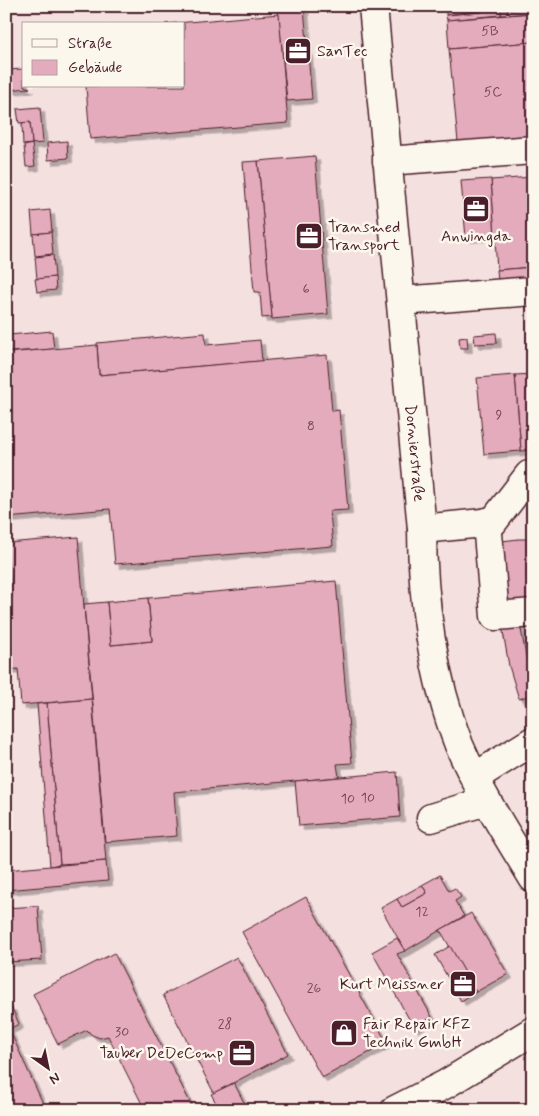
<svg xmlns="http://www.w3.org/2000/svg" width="539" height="1116" viewBox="0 0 539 1116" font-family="Mynerve,sans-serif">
<defs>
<filter id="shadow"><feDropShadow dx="4.5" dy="4.5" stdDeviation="0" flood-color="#0004"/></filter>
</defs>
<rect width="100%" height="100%" fill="#fbf7ec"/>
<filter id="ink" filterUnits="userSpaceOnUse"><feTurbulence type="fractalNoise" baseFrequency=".02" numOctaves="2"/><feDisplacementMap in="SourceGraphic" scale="10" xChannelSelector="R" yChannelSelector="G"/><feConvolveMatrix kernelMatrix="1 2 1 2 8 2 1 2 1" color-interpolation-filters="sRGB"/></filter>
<g filter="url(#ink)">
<!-- built -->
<path fill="#f4e0de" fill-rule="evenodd" d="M6,6H533V1110H6ZM24,24H184V86H24Z"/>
<!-- building -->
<g fill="#e4abbd" stroke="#4a1f2b" filter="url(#shadow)">
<polygon points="446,6 503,6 503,7 446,15"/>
<polygon points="533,6 503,10 503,6"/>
<polygon points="501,7 503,10 533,7 533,13 501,15"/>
<polygon points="501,7 501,15 447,20 446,15 482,12 481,9"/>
<polygon points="304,8 312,99 287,101 278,9"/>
<polygon points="533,13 533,42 449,49 447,20"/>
<polygon points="279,14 288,123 90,139 86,86 184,86 184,24 165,24"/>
<polygon points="533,42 533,136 458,142 449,49"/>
<polygon points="24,69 24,86 30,88 6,90 6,70"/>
<polygon points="40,107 43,143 32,144 30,122 19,123 17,109"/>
<polygon points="30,122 32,144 23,145 22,123"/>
<polygon points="67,141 68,158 48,160 47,143"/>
<polygon points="32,144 35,166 26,167 24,146"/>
<polygon points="315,156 328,314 272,319 258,161"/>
<polygon points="258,161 272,317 262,318 260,292 254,292 243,162"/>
<polygon points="533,177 533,267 497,270 491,180"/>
<polygon points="491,179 495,236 466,238 461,181"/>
<polygon points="50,210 52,232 33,234 31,212"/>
<polygon points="51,232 53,254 35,256 33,234"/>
<polygon points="53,255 55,277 37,279 35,257"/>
<polygon points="533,267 533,278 498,281 497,270"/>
<polygon points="55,277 56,290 37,292 35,279"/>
<polygon points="52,331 54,349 10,352 9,335"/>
<polygon points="205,333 206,345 260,340 262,361 99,375 97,343"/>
<polygon points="496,333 497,343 475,344 474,335"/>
<polygon points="467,337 468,348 460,348 459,338"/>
<polygon points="97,345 99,375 327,355 332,411 339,410 348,510 330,511 333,546 115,564 110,509 6,518 6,353"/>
<polygon points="533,374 533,450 521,451 515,375"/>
<polygon points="515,375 521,451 484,454 477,378"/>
<polygon points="78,537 92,699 21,705 18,669 6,670 6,598 12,598 7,543"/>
<polygon points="519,539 533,539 533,605 508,607 501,541"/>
<polygon points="336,581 352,763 337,764 339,777 174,792 177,836 105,842 84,604 107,602 111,645 152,641 148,598"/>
<polygon points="148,598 152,641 111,645 107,602"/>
<polygon points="520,624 533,694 519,699 509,666 502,626"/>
<polygon points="92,699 106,861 60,864 47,703"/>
<polygon points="47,703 60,864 50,866 37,704"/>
<polygon points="397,772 400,817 299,826 295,781"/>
<polygon points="106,861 108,881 6,890 6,870"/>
<polygon points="440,875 449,891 455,888 461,897 455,901 464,916 405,951 381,908 397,899 402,907 427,893 422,885"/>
<polygon points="422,885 427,893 402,907 397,899"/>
<polygon points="306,897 387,1043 322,1078 242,932"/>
<polygon points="38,906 42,960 6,962 6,908"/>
<polygon points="471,913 508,974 476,992 440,930"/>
<polygon points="397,938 405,951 397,954 432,1017 414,1028 372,952"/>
<polygon points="450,946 476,992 461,1001 435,955"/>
<polygon points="114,953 194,1110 145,1110 108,1036 100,1038 92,1035 87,1030 58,1044 33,994"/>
<polygon points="237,957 288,1054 214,1093 163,995"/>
<polygon points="11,1006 19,1024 9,1029 46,1110 6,1110 6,1008"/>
<polygon points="234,1083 248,1110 220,1110 211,1094"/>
</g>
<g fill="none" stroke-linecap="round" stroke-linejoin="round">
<!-- minor casing -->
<g stroke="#4a1f2b" stroke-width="31">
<g id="minor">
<path id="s1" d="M373,6L422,529C422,600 433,679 459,745C479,792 507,835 533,878"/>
<polyline points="387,161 533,150"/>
<polyline points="401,301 533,291"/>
<polyline points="487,522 495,616 533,613"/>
<polyline points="422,529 493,522 529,475 533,475"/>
<polyline points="475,777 533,741"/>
<polyline points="431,818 486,801"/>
<polyline points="395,1110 446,1084 533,1031"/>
</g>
</g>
<!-- minor -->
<use href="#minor" stroke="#fbf7ec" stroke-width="28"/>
</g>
</g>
<!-- icons -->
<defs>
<g id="office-square" transform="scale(1.4375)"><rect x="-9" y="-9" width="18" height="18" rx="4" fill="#4a1f2b" stroke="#fbf7ec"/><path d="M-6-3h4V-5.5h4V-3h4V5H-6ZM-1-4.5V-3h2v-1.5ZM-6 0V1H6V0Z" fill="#fff"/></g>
<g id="shop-square" transform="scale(1.4375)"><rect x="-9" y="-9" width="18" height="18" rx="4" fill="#4a1f2b" stroke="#fbf7ec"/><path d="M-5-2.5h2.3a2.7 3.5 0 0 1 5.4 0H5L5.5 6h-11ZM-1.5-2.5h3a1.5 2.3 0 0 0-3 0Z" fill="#fff"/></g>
</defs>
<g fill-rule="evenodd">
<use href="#office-square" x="298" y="51"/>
<use href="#office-square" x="476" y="209"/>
<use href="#office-square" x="309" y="236"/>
<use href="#office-square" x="463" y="984"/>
<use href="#shop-square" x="344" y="1033"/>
<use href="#office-square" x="242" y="1053"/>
</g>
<g text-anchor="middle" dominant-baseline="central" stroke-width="5" stroke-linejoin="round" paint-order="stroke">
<!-- number labels -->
<g font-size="14" fill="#704250">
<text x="490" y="31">5B</text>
<text x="493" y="92">5C</text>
<text x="306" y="289">6</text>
<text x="499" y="415">9</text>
<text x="311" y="426">8</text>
<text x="368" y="798">10</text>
<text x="348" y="799">10</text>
<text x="422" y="912">12</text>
<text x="314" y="988">26</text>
<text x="225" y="1024">28</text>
<text x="122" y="1032">30</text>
</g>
<!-- poi labels -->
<g font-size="16" fill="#4a1f2b" stroke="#fbf7ec" text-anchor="start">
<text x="317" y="51">SanTec</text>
<text x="328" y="227">Transmed<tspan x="328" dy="18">Transport</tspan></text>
<text x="476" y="236" text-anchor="middle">Anwingda</text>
<text x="444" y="984" text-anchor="end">Kurt Meissner</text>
<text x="363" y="1024">Fair Repair KFZ<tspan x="363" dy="18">Technik GmbH</tspan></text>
<text x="223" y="1053" text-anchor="end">Tauber DeDeComp</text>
</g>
<!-- street labels -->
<g font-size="16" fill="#4a1f2b" stroke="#fbf7ec">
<text stroke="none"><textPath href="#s1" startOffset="449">Dornierstraße</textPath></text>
</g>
</g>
<!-- margin -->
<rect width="539" height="1116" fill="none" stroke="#fbf7ec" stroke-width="25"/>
<rect x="12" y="12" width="514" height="1091" fill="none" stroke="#4a1f2b" stroke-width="2" filter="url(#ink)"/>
<!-- legend -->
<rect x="22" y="22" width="162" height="65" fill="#fbf7ec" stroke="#b4a19f"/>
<rect x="32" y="39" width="25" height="8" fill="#fbf7ec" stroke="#b4a19f"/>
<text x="68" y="48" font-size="15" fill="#4a1f2b">Straße</text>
<rect x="32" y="60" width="25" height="15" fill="#e4abbd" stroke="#b4a19f"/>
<text x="68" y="72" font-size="15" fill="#4a1f2b">Gebäude</text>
<!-- north arrow -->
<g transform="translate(48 1068) rotate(147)" stroke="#fbf7ec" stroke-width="4" paint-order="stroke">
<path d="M0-4L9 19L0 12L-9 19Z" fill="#4a1f2b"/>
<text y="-8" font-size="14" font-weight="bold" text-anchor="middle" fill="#4a1f2b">N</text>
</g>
</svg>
